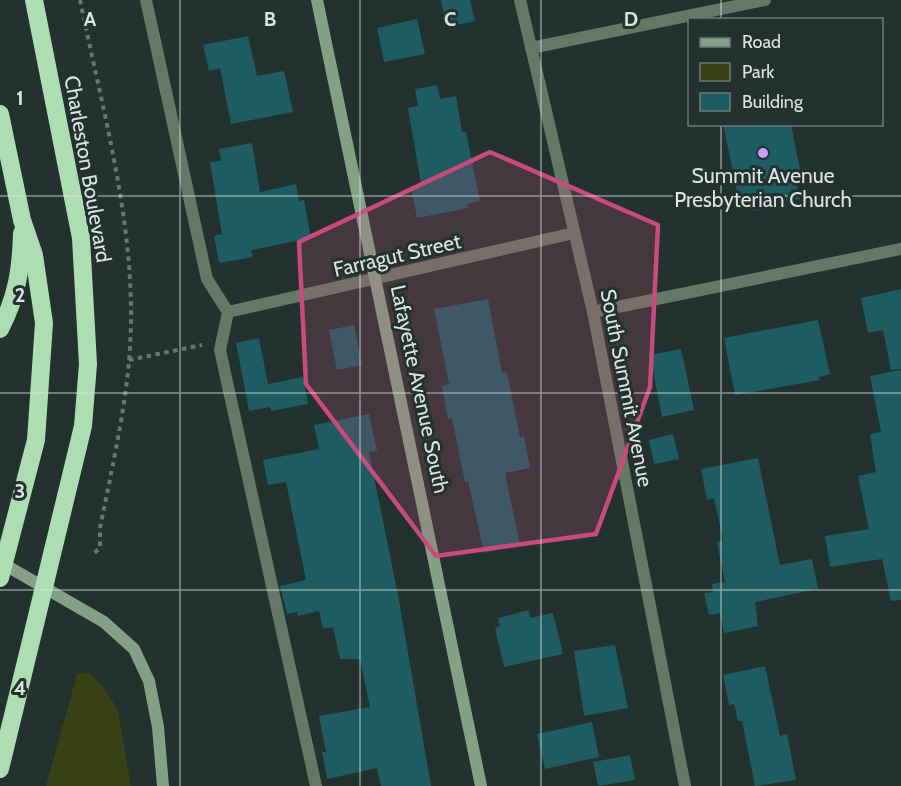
<svg xmlns="http://www.w3.org/2000/svg" width="901" height="786" viewBox="0 0 901 786" font-family="Cabin,sans-serif">
<rect width="100%" height="100%" fill="#23322e"/>
<!-- green -->
<polygon fill="#384215" points="88,672 103,686 118,710 131,786 46,786 77,674"/>
<!-- building -->
<g fill="#1d5c60">
<polygon points="441,0 470,0 475,21 447,27"/>
<polygon points="417,19 425,54 384,62 377,28"/>
<polygon points="248,36 257,76 284,71 293,112 231,124 220,68 209,71 203,45"/>
<polygon points="437,85 440,99 456,96 462,132 466,132 480,201 467,204 468,208 417,218 411,186 421,184 408,108 418,106 415,89"/>
<polygon points="723,124 791,124 802,180 796,181 800,199 780,202 781,206 753,211 752,208 741,210"/>
<polygon points="252,143 260,192 296,184 299,201 304,200 311,238 251,250 253,257 219,263 214,236 222,234 210,162 221,161 219,149"/>
<polygon points="901,289 901,369 891,370 883,330 868,333 861,298"/>
<polygon points="488,299 502,373 507,372 520,437 524,436 530,468 505,473 520,545 484,553 468,481 465,482 452,418 448,419 442,386 449,384 434,309"/>
<polygon points="818,320 830,374 819,377 820,380 735,395 724,338"/>
<polygon points="354,325 362,365 337,370 329,330"/>
<polygon points="259,338 268,384 303,377 308,404 271,411 270,407 249,411 236,343"/>
<polygon points="681,349 694,410 662,417 650,355"/>
<polygon points="901,370 901,600 891,601 882,559 830,567 825,536 869,529 858,476 876,472 870,434 881,432 870,376"/>
<polygon points="369,414 377,451 369,452 398,595 431,786 381,786 377,768 327,779 322,752 326,752 319,716 370,707 360,659 340,659 333,627 323,629 319,611 298,616 297,612 287,614 280,586 306,580 286,482 268,485 263,460 319,449 314,425"/>
<polygon points="673,434 679,459 654,464 649,440"/>
<polygon points="758,458 780,565 812,559 818,589 755,602 758,626 724,633 720,613 709,615 704,593 713,592 712,584 725,582 717,542 723,540 714,498 707,500 701,469"/>
<polygon points="529,610 530,618 553,613 563,654 504,667 495,628 500,626 498,618"/>
<polygon points="615,645 628,708 584,716 574,651"/>
<polygon points="765,666 780,736 787,734 796,780 755,786 742,721 738,721 734,704 729,705 723,675"/>
<polygon points="592,722 599,757 545,769 537,734"/>
<polygon points="630,755 635,780 598,786 593,762"/>
</g>
<g fill="none" stroke-linecap="round" stroke-linejoin="round">
<!-- path -->
<g stroke="#687672" stroke-width="4" stroke-dasharray="4.5 4.5" stroke-linecap="butt">
<path d="M80,0C104,118 140,240 129,361C124,417 111,473 100,528V548L93,554"/>
<polyline points="129,360 202,345"/>
</g>
<!-- lane -->
<g stroke="#647866" stroke-width="12">
<polyline points="146,0 207,279 228,312 220,350 316,786"/>
<polyline points="531,48 765,0"/>
</g>
<!-- street -->
<g stroke="#647866" stroke-width="12">
<polyline points="520,0 593,312 685,786"/>
<polyline points="228,312 574,233"/>
<polyline points="593,312 901,249"/>
</g>
<!-- secondary -->
<g stroke="#82a185" stroke-width="12">
<polyline points="317,0 481,786"/>
<polyline points="0,562 104,622 134,649 149,681 158,727 163,786"/>
</g>
<!-- highway -->
<g stroke="#addeb2" stroke-width="18">
<polyline points="0,114 22,220 34,255 44,323 36,440 0,578"/>
<path d="M0,329C17,297 21,269 22,233"/>
<polyline points="0,769 83,426 88,364 81,238 34,0"/>
</g>
</g>
<!-- marked area -->
<path fill="#c84b7c" fill-opacity="0.2" stroke="#c84b7c" stroke-width="4.5" stroke-linejoin="round" d="M490,152L658,225L650,387L596,534L436,556L306,384L299,242Z"/>
<!-- grid -->
<path fill="none" stroke="#dae4e0" stroke-width="1.5" stroke-opacity="0.55" d="M180,0V786M360,0V786M541,0V786M721,0V20M721,124V786M0,196H901M0,393H901M0,590H901"/>
<!-- markers -->
<circle fill="#cf9dff" stroke="#23322e" stroke-width="2" cx="763" cy="153" r="6"/>
<g text-anchor="middle" dominant-baseline="central" stroke-width="6" stroke-linejoin="round" paint-order="stroke">
<!-- street labels -->
<g font-size="21" fill="#dae4e0" stroke="#23322e">
<text transform="translate(88 169) rotate(80)">Charleston Boulevard</text>
<text transform="translate(397 255) rotate(-13)">Farragut Street</text>
<text transform="translate(627 388) rotate(79)">South Summit Avenue</text>
<text transform="translate(420 389) rotate(78)">Lafayette Avenue South</text>
</g>
<!-- poi labels -->
<g font-size="21" fill="#dae4e0" stroke="#23322e">
<text x="763" y="175">Summit Avenue<tspan x="763" dy="24">Presbyterian Church</tspan></text>
</g>
</g>
<g font-size="20" text-anchor="middle" font-weight="bold" fill="#dae4e0" stroke="#23322e" stroke-width="6" stroke-linejoin="round" paint-order="stroke">
<text x="90" y="26">A</text>
<text x="270" y="26">B</text>
<text x="450" y="26">C</text>
<text x="631" y="26">D</text>
<text x="20" y="105">1</text>
<text x="20" y="302">2</text>
<text x="20" y="498">3</text>
<text x="20" y="695">4</text>
</g>
<!-- legend -->
<rect x="688" y="18" width="195" height="108" fill="#23322e" stroke="#6c7975" stroke-width="1.5"/>
<rect x="700" y="38" width="30" height="9" fill="#82a185" stroke="#6c7975" stroke-width="1.5"/>
<text x="742" y="48" font-size="18" fill="#dae4e0">Road</text>
<rect x="700" y="63" width="30" height="18" fill="#384215" stroke="#6c7975" stroke-width="1.5"/>
<text x="742" y="78" font-size="18" fill="#dae4e0">Park</text>
<rect x="700" y="93" width="30" height="18" fill="#1d5c60" stroke="#6c7975" stroke-width="1.5"/>
<text x="742" y="108" font-size="18" fill="#dae4e0">Building</text>
</svg>
